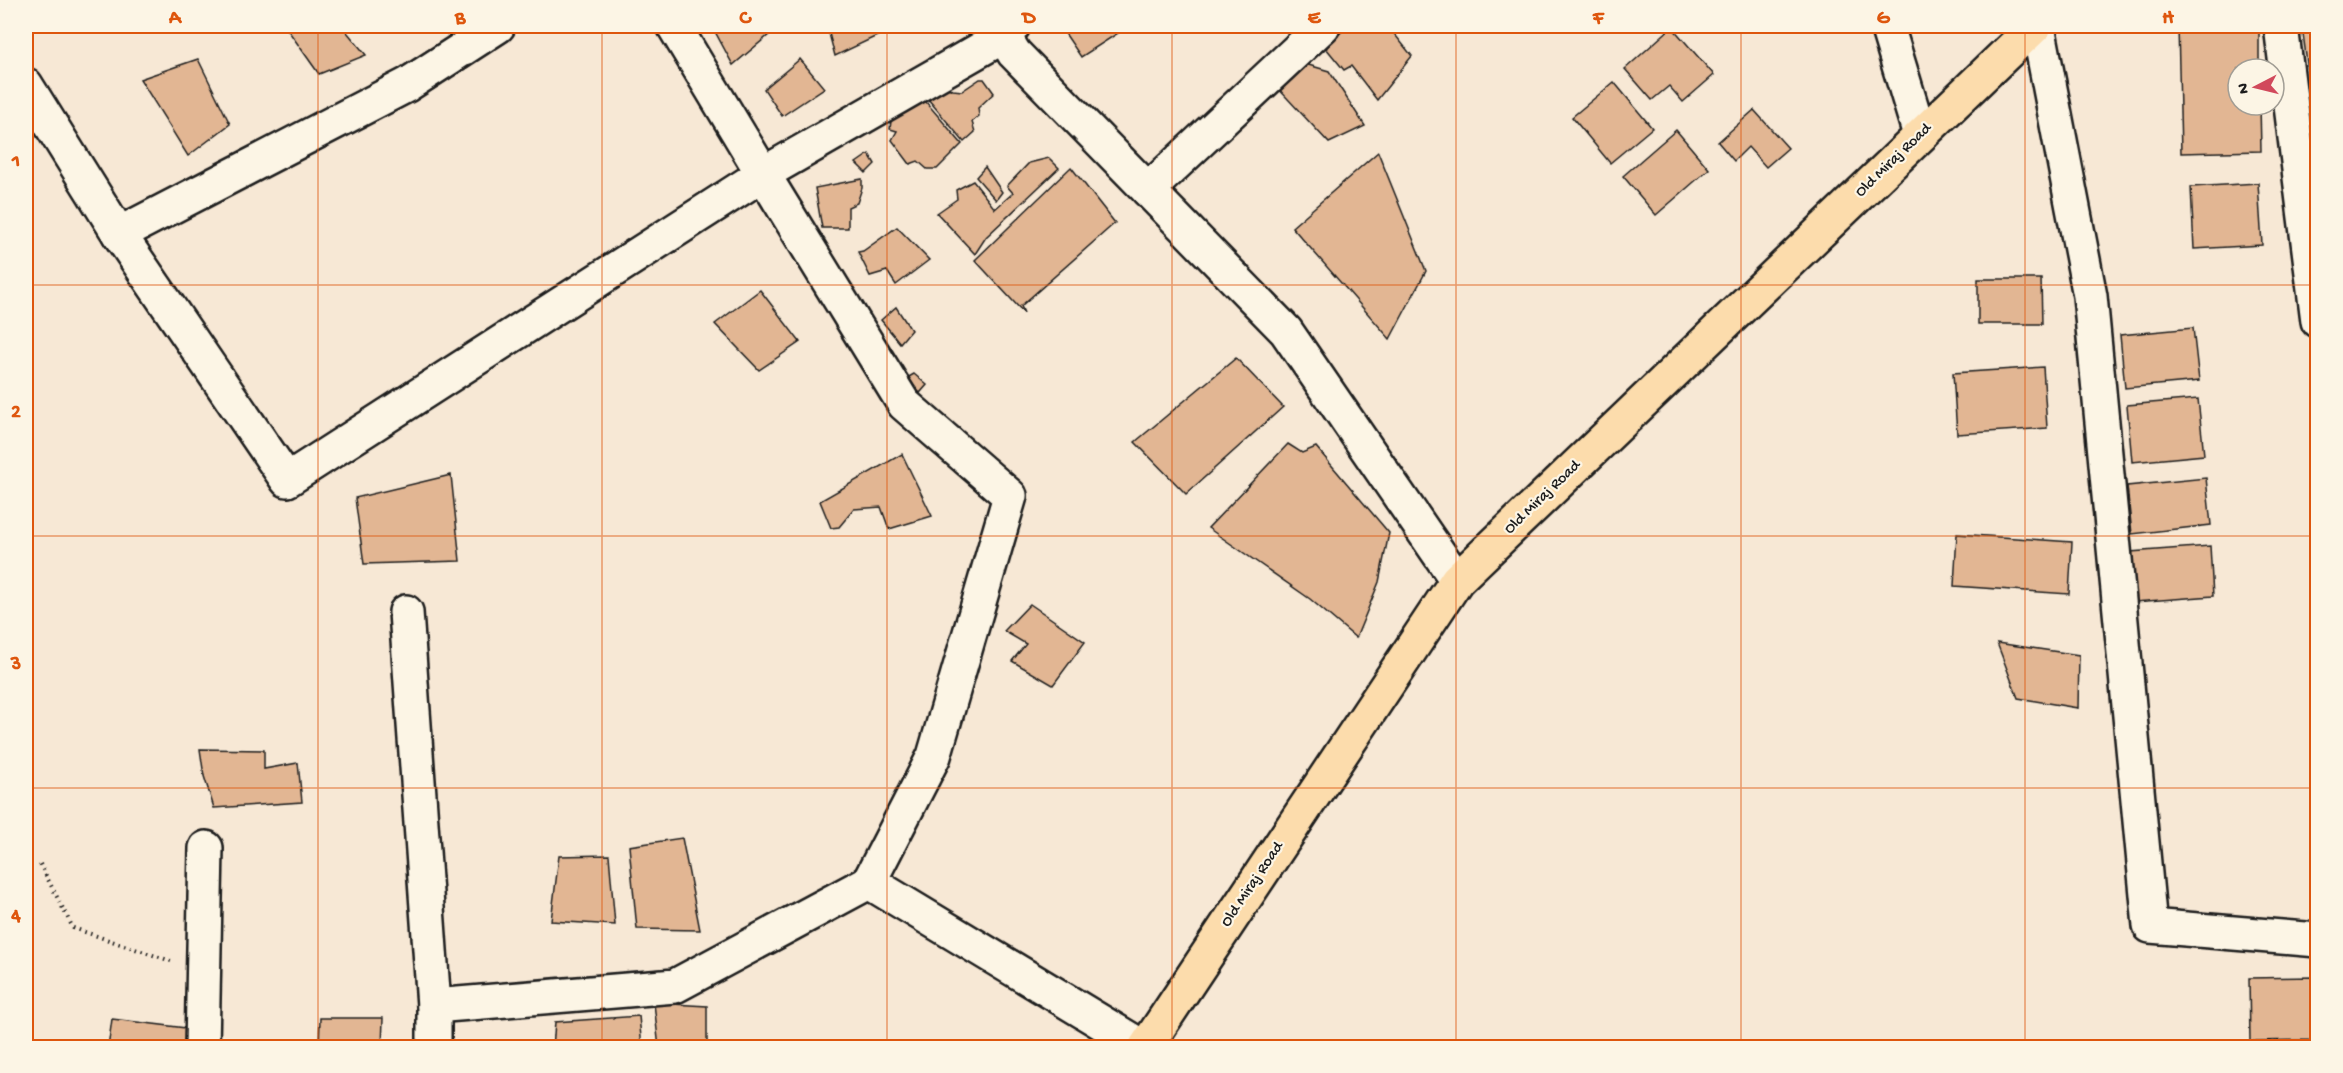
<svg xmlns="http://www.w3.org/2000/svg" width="2343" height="1073" viewBox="0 0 2343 1073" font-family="'Gochi Hand',sans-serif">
<rect width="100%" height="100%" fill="#f7e8d5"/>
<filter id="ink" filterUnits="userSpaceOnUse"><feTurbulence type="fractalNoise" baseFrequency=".0167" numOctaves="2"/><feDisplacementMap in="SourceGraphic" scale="12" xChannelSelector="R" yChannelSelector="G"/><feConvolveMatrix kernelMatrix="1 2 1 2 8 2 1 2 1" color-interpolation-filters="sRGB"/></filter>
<g filter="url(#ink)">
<!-- building -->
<g fill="#e2b693" stroke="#1c1c1c" stroke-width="1.5">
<polygon points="285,26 342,26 366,55 319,74"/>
<polygon points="712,26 765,26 770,34 733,65"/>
<polygon points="827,26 898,26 835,56"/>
<polygon points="1060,26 1129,26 1081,57"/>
<polygon points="1347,26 1388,26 1412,56 1377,100 1351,66 1344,70 1326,48"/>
<polygon points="2178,26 2259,26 2259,69 2238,69 2238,105 2260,105 2261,151 2181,153"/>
<polygon points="2302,26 2318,26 2318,139 2317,139"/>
<polygon points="1672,27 1714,75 1683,102 1669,86 1652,100 1625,69"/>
<polygon points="198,59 230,124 188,156 140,79"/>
<polygon points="800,59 824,88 782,116 764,89"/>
<polygon points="1305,64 1329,71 1365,126 1329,143 1274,84"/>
<polygon points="980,79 984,79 994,93 978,108 979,116 972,122 975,132 964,142 928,99 926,102 962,144 937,169 927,169 918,161 910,164 892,140 897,131 890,129 892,113 929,81 953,90 962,91"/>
<polygon points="1614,82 1652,128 1610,163 1572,117"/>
<polygon points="1754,110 1788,148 1766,167 1748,147 1734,161 1718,142"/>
<polygon points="1676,130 1709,169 1656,215 1623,176"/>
<polygon points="1378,152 1426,271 1390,339 1292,227"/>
<polygon points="869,154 875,164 866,173 856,163"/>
<polygon points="1049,158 1059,168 986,237 975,254 937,213 957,199 956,190 973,181 995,209 1013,193 1007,186 1029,163"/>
<polygon points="985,167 1002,192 996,200 976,177"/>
<polygon points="1071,167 1115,223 1021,306 1024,313 975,260"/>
<polygon points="862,179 862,188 857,203 848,207 848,228 822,228 815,188"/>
<polygon points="2258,183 2262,245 2194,249 2191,187"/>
<polygon points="897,227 929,260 896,285 887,271 870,276 858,252 863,251"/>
<polygon points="1978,279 2041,279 2042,324 1978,324"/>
<polygon points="760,290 800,342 759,370 715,324"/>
<polygon points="896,307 911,330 900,343 881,320"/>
<polygon points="2193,328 2199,381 2125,388 2120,335"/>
<polygon points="1236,358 1283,407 1186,494 1135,442"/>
<polygon points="2043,367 2047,428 1957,434 1953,373"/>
<polygon points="914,374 927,385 920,393 907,378"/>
<polygon points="2198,399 2204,455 2132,462 2127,405"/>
<polygon points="1288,444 1302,453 1316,447 1389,533 1379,582 1356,638 1310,599 1208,528"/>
<polygon points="902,454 932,516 889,529 881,507 854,509 839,527 831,528 820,501"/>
<polygon points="451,475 460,561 364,564 355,498"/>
<polygon points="2206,478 2211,525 2132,534 2127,486"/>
<polygon points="1957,534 2072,542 2069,594 1954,586"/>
<polygon points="2210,546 2213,596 2134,602 2130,552"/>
<polygon points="1030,604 1085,642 1053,685 1012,661 1026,644 1004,631"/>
<polygon points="1997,643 2079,655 2078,708 2018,698"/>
<polygon points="200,749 264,750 264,769 298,763 302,802 214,808 204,776"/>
<polygon points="682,838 700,930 637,929 629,846"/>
<polygon points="609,855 615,925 551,921 559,856"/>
<polygon points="2318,977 2318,1040 2250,1041 2249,978"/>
<polygon points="654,1003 707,1006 707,1048 659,1048"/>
<polygon points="639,1016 642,1048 553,1048 555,1022"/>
<polygon points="320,1018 383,1018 382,1048 319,1048"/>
<polygon points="112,1019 202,1030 202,1048 108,1048"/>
</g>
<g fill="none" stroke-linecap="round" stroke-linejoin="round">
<!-- minor casing -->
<g stroke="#1c1c1c" stroke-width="38">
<g id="minor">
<polyline points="674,26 763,174 1004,36 1013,26"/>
<polyline points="998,26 1014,53 1286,331 1457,580"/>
<polyline points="1887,26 1920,135"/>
<polyline points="2038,26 2090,296 2150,926 2318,940"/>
<polyline points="2281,26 2318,321"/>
<polyline points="26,85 119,234 287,480 763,174 904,404 1010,496 934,756 869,882 1144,1048"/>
<polyline points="1148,190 1323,26"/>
<polyline points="119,234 407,85 498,26"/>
<polyline points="406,612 434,1006 434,1048"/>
<polyline points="434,1006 675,986 869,882"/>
<polyline points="202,1048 206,848"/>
</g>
</g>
<!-- major casing -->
<g stroke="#1c1c1c" stroke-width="38">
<polyline id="major" points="1145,1048 1457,580 2035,26"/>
</g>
<!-- path -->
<polyline stroke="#1c1c1c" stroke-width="4" stroke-dasharray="1.5 4.5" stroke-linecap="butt" points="40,864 73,928 171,961"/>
<!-- minor -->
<use href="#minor" stroke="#fcf5e5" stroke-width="33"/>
<!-- major -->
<use href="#major" stroke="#fcdcac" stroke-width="33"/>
</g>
</g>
<!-- grid -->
<path fill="none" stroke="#de560d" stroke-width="1.5" stroke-opacity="0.55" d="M318,26V1048M602,26V1048M887,26V1048M1172,26V1048M1456,26V1048M1741,26V1048M2025,26V1048M26,285H2318M26,536H2318M26,788H2318"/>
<g text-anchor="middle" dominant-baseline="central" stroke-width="4.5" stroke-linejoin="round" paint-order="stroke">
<!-- street labels -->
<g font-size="16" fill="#1c1c1c" stroke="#fcf5e5">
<text transform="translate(1894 161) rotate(-44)">Old Miraj Road</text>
<text transform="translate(1543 498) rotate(-44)">Old Miraj Road</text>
<text transform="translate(1253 885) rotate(-56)">Old Miraj Road</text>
</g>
</g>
<!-- margin -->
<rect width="2343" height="1073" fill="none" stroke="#fcf5e5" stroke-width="66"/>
<!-- north arrow -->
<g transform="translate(2256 87) rotate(263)"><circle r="28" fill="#fcf5e5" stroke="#a29e95" stroke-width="1.5"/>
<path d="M0-4.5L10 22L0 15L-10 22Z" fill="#d1495b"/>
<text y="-9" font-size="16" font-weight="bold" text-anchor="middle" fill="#1c1c1c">N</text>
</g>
<rect x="33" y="33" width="2277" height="1007" fill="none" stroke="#de560d" stroke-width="2"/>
<g font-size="20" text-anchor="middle" font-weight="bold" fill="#de560d">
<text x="175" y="23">A</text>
<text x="460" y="23">B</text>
<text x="745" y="23">C</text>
<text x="1029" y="23">D</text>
<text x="1314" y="23">E</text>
<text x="1598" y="23">F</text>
<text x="1883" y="23">G</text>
<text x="2168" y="23">H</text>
<text x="16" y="166">1</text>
<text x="16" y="417">2</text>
<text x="16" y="669">3</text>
<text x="16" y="921">4</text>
</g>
</svg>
